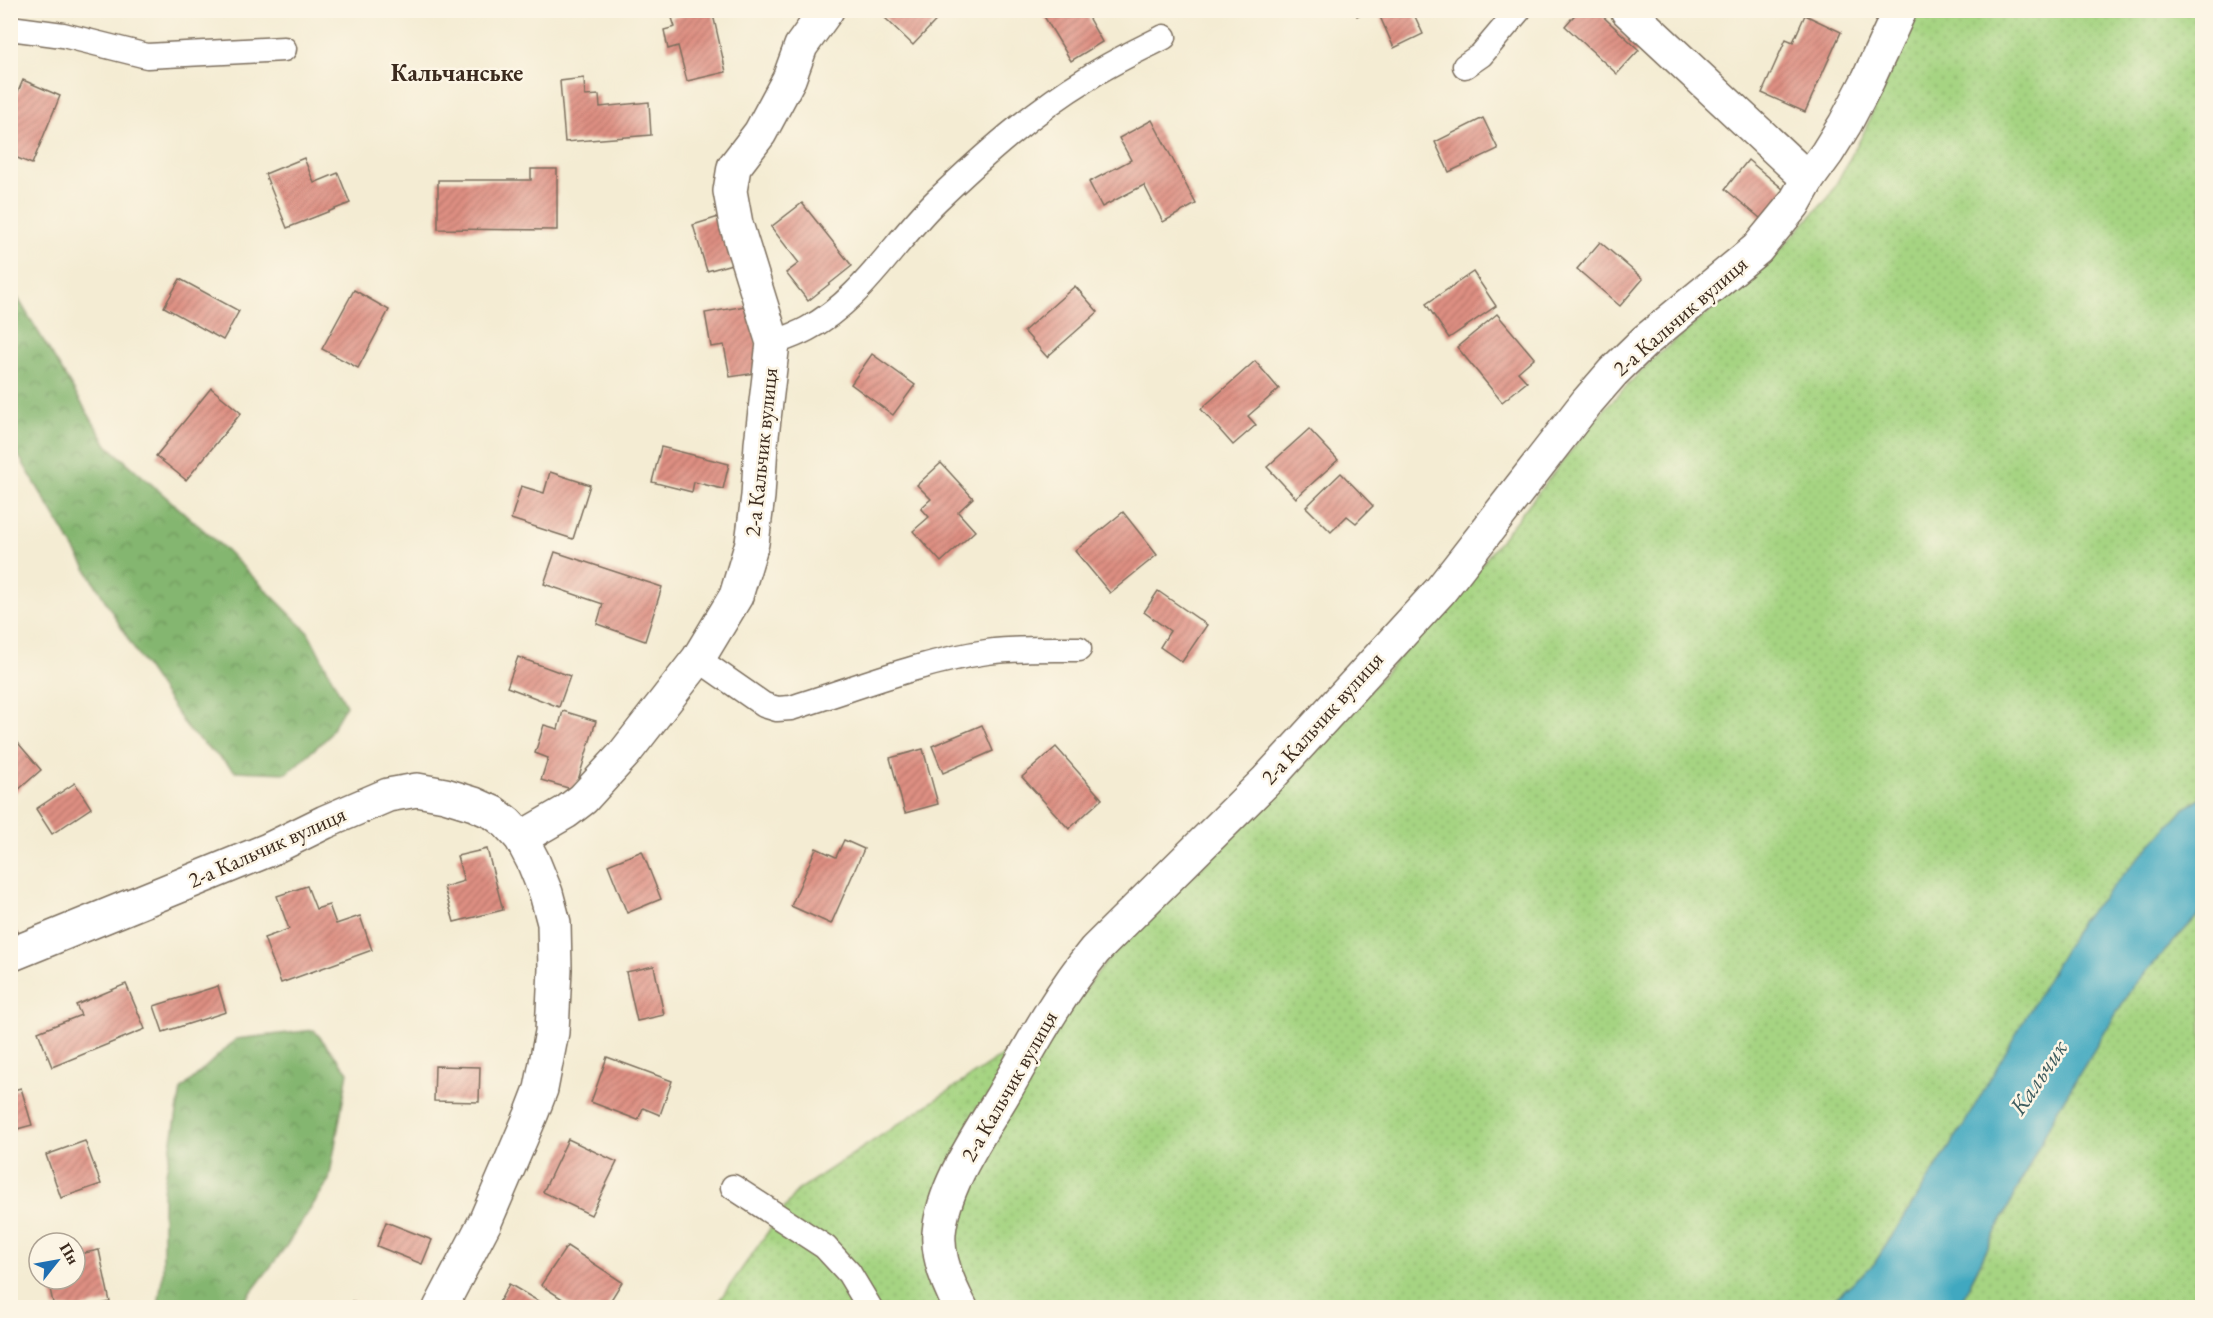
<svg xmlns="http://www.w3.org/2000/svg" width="2213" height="1318" viewBox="0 0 2213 1318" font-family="'EB Garamond',serif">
<defs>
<pattern id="grass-dots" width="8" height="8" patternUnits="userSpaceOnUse" patternTransform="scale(1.5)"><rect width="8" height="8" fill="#a6d482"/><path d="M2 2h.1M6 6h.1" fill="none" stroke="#90b670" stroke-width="1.8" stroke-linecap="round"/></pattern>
<pattern id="forest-crowns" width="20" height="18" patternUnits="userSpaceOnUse" patternTransform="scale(1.5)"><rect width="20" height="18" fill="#84b670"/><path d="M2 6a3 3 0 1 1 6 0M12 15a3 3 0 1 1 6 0" fill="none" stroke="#6d945b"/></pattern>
<pattern id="building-hatch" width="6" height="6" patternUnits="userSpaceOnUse" patternTransform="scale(1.5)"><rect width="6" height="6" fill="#de8f82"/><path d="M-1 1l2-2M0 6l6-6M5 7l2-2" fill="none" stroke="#b5756a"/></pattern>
</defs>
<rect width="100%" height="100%" fill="#fcf5e5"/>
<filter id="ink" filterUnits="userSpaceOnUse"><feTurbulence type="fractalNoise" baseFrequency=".0167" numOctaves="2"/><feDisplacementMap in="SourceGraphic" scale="12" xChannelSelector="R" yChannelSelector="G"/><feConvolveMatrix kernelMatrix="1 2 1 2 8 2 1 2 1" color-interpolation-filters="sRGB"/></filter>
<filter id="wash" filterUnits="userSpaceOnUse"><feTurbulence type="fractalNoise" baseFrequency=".008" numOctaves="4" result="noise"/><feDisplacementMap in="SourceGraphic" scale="24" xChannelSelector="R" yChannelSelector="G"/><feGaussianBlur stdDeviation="1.35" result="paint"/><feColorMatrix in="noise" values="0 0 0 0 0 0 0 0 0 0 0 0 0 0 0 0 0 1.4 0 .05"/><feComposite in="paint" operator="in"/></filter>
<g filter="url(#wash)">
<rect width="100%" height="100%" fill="#f4ecd3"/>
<!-- grass -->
<g fill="url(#grass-dots)" stroke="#707f50" stroke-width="1.5">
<polygon points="1916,11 2202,11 2202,798 2185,808 1963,1126 1874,1264 1825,1307 714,1308 797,1191 1068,1012 1108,959 1283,787 1473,575 1600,414 1653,359 1767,263 1829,197 1863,134"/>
<polygon points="2202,911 2202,1307 1958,1308 2056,1112 2133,986"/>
</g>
<!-- forest -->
<g fill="url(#forest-crowns)" stroke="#607047" stroke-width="1.5">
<polygon points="11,290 17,297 107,445 224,548 308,632 346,705 327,738 287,773 235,771 189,731 136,652 11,443"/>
<polygon points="314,1030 348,1072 329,1180 287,1245 240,1307 158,1307 163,1271 163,1190 181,1090 236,1039"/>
</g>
<!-- water -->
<polygon fill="#40a8c0" stroke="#3e696f" stroke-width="1.5" points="2202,798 2202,911 2133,986 2056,1112 1958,1307 1825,1307 1874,1264 1963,1126 2081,921 2185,808"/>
<g id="blocks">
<!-- building -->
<g fill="url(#building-hatch)">
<polygon points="703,10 712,10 726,72 687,81 678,46 668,49 664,30 675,27 672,18"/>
<polygon points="888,10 946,10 913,45 883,16"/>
<polygon points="1046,10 1084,10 1102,42 1071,61 1042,13"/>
<polygon points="1354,10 1369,10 1357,16"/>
<polygon points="1377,10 1412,10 1423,34 1394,48"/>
<polygon points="1579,10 1596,10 1639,50 1617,74 1565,26"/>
<polygon points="1805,15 1841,32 1805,112 1762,93 1786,39 1793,42"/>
<polygon points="584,78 585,96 599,95 600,107 649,102 651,135 565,142 560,81"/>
<polygon points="23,80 60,96 32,164 10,155 10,99 14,101"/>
<polygon points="1483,118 1498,149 1449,172 1435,142"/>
<polygon points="1152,120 1196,204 1163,222 1144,185 1102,207 1089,182 1131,160 1119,138"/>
<polygon points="304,158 314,183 338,173 350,203 287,228 265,174"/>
<polygon points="1748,160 1789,194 1766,223 1725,189"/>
<polygon points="531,169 557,169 557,230 438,229 438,180 531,180"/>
<polygon points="802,203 852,266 808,301 786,273 799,263 771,227"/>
<polygon points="725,215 739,262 707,271 693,225"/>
<polygon points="1600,242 1643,279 1620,306 1577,269"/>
<polygon points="1473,272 1496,306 1449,338 1426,304"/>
<polygon points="180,279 239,311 223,340 164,307"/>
<polygon points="1075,286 1098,312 1047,357 1024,331"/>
<polygon points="354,290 389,310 358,368 322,349"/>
<polygon points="751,305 762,372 730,377 724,345 711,347 705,313"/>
<polygon points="1497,314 1534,358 1518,372 1527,382 1502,402 1457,347"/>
<polygon points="872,354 915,385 893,415 851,384"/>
<polygon points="1255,361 1279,389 1248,416 1256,425 1233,445 1201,409"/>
<polygon points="211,388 241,413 186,480 156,456"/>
<polygon points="1309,429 1338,460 1296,498 1267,467"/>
<polygon points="661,447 729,464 723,489 694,482 692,492 652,482"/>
<polygon points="941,463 973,498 958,512 975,531 941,562 913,531 929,517 921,508 931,499 917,485"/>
<polygon points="550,472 590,485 573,539 511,519 521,486 544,493"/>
<polygon points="1341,473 1373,506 1356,523 1347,516 1331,532 1306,507"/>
<polygon points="1123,512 1157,555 1110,593 1075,551"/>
<polygon points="555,552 662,587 645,641 597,624 603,604 544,584"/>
<polygon points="1158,591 1207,625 1182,662 1160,647 1170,631 1144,612"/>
<polygon points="518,657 570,676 559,707 507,687"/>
<polygon points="563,711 596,721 575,790 541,780 548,758 535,753 544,725 558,729"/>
<polygon points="982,725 993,751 943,773 932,746"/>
<polygon points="13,737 41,770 10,797 10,740"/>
<polygon points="1056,747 1102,799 1069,829 1022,777"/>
<polygon points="923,749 938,804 905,813 890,758"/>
<polygon points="75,783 91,808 52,834 36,809"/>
<polygon points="844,840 864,849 831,924 791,906 816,848 836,857"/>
<polygon points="487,849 503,910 454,922 444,887 464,881 457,856"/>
<polygon points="642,851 661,899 627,913 608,865"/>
<polygon points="307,886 316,909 329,905 336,924 360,916 372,950 281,983 264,938 289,929 277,896"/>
<polygon points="10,915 19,936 10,939"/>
<polygon points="654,966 664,1015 637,1021 626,972"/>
<polygon points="126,984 145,1029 52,1067 38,1032 81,1015 76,1005"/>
<polygon points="218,986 226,1012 163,1032 154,1006"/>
<polygon points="607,1057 672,1081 660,1115 643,1108 638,1120 591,1102"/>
<polygon points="435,1066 480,1067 479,1102 434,1101"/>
<polygon points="21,1088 32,1125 10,1131 10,1091"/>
<polygon points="568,1139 617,1162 591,1215 543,1192"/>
<polygon points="85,1141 101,1184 61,1198 46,1155"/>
<polygon points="386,1222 432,1240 422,1264 377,1246"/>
<polygon points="567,1246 622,1282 606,1308 576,1308 541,1285"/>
<polygon points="99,1250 110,1302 82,1308 54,1308 48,1279 75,1279 75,1255"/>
<polygon points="509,1284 550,1308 496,1308"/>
<polygon points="352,1301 363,1308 348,1308"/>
</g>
</g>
</g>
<g filter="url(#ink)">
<use href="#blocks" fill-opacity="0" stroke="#7c6e5d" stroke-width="1.5"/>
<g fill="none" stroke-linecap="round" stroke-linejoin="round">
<!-- service casing -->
<g stroke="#7c6e5d" stroke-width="27">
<g id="service">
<polyline points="10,28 63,35 147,56 284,49"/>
<polyline points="1465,66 1481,55 1519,10"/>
<path d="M773,343C784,339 796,335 807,329C861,301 893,243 936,201C983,156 1032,112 1088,78C1112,62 1139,50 1164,37"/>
<path d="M698,659L764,705L777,709L791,708C853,689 923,661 987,652C1017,648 1049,649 1079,649"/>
<polyline points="733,1187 825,1247 849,1273 870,1308"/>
</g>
</g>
<!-- minor casing -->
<g stroke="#7c6e5d" stroke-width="36">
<g id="minor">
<polyline points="1627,10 1808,179"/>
<polyline points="521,838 566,812 583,799 624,754 698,659 736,596 752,543 758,496 761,444 773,343 736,224 730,191 734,167 760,133 789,79 801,46 827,10"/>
<polyline points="10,955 268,850 325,822 388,795 417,790 445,795 474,804 494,813 507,823 521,838 533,861 546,893 554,923 555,969 552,1032 541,1089 531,1115 485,1222 440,1308"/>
<path d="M961,1308C949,1286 937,1259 939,1233C943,1185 980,1134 1004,1093C1032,1044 1059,994 1095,950L1267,780L1440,591L1587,402L1613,372L1645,341L1757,249L1794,204L1808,179L1827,153L1845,124L1868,80L1900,10"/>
</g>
</g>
<!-- service -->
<use href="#service" stroke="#fff" stroke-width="24"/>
<!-- minor -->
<use href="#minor" stroke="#fff" stroke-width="33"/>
</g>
</g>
<g text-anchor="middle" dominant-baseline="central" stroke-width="5" stroke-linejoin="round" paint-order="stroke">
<!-- street labels -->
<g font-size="22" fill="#3b2a1e" stroke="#fcf5e5">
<text transform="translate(1680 316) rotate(-41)">2-а Кальчик вулиця</text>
<text transform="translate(761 452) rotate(-84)">2-а Кальчик вулиця</text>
<text transform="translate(1322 718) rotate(-48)">2-а Кальчик вулиця</text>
<text transform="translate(267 847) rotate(-24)">2-а Кальчик вулиця</text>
<text transform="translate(1009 1086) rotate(-60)">2-а Кальчик вулиця</text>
</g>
<!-- neighbourhood labels -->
<g font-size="24" font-weight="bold" fill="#3b2a1e" stroke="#fcf5e5">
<text x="457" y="72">Кальчанське</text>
</g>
<!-- water labels -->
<g font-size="24" font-style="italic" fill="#3d5c5f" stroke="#fcf5e5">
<text transform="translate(2038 1077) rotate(-56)">Кальчик</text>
</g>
</g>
<!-- margin -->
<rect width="2213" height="1318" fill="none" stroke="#fcf5e5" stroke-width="36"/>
<!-- north arrow -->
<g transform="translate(57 1261) rotate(59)"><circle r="28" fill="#fcf5e5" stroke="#afa495" stroke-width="1.5"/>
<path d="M0-4.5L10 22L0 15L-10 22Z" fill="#1f6fb2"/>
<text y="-9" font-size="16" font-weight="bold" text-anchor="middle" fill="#3b2a1e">Пн</text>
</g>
</svg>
